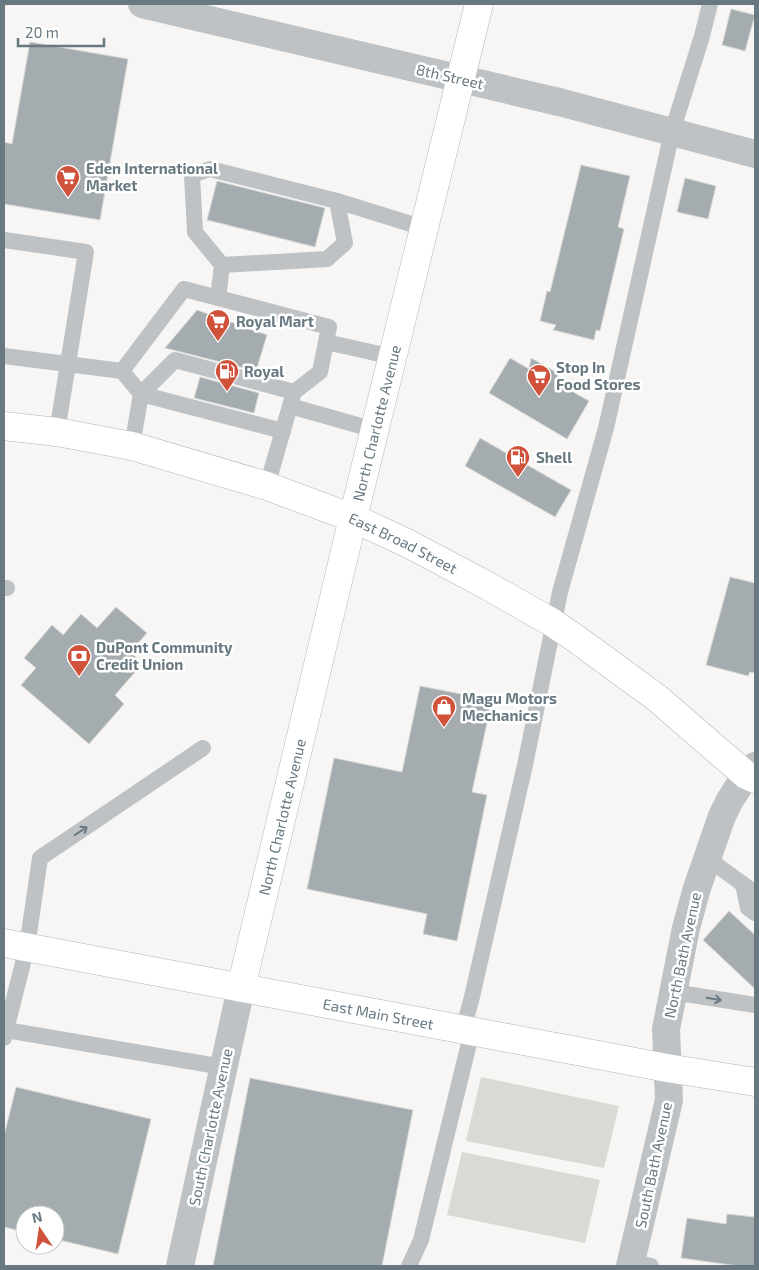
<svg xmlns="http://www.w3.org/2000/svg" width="759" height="1270" viewBox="0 0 759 1270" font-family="'Exo 2',sans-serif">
<rect width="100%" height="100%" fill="#f7f6f4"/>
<!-- green -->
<g fill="#d7dbd4">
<polygon points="481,1077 619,1106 604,1168 466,1141"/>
<polygon points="462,1152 600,1180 585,1243 447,1215"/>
</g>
<!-- building -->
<g fill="#a4acb0" stroke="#d8d8d6">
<polygon points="731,9 755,15 745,51 722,45"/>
<polygon points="30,42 128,59 100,220 4,204 4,142 12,144"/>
<polygon points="581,165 630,176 618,227 624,229 600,331 596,330 594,340 553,330 556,325 540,321 547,291 550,292"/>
<polygon points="685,178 716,186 708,219 677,212"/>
<polygon points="217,181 325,208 315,247 207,220"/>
<polygon points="197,310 267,335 256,371 165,348"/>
<polygon points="510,358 529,369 531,358 559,374 554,381 589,401 567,439 489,393"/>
<polygon points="200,377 259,393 254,413 194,398"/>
<polygon points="480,438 571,490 555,517 465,466"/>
<polygon points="730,577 755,583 755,673 750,672 748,676 706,665"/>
<polygon points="116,607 147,633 130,652 143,663 115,695 124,704 89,744 21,685 36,668 24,658 52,625 63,635 81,614 97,628"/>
<polygon points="420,686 492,700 472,792 487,795 457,941 423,934 427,914 307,889 334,758 402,772"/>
<polygon points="729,911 755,935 755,989 703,940"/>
<polygon points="250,1078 413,1110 382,1266 213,1266"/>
<polygon points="16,1087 151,1119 118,1254 55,1239 55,1215 25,1215 25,1232 4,1227 4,1136"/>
<polygon points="727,1214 755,1217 755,1266 738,1266 681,1258 687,1218 726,1224"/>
</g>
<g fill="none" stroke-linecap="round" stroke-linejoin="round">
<!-- secondary casing -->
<g stroke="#b1b6ba" stroke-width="29">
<g id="secondary">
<path id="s1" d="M241,988L353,518L479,4"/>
</g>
</g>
<!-- primary casing -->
<g stroke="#b0b5b8" stroke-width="29">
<g id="primary">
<path id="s2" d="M4,426L57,432L132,446L267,486L353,518L407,543L488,586L553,623L575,638L657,698L746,775L755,779"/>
<path id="s3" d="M4,943L667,1068L755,1082"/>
</g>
</g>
<!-- lane -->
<g stroke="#bec2c5" stroke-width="16">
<polyline points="337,201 424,228"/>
<polyline points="4,240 86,252 57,432"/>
<polyline points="218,298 222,265 195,232 192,175 210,169 337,201 345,243 327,259 222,265"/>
<polyline points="326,342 393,357"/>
<polyline points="4,356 122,371"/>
<polyline points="290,406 375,430"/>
<polyline points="283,431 141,394 122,371 184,289 329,327 320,372 294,392"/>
<polyline points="132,446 141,394 175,360 294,392 267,486"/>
<polyline points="4,588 7,588"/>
<polyline points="707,858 755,893"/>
<polyline points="743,884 748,908 755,913"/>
<polyline points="673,992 755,1005"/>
<polyline points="463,1029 471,1001 525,765 560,592 606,428 672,132 702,36 710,4"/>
<polyline points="6,1030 223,1067"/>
<polyline points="4,1038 27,947 40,858 203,748"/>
<polyline points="631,1261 651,1266"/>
<polyline points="409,1266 421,1240 472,1031"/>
</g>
<!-- street -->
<g stroke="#bec2c5" stroke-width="28">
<polyline points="142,4 559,102 755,154"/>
<polyline points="180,1266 241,988"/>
<polyline points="630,1266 669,1100 666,1029 686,928 697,888 722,816 730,800 746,775 755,766"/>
</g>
<!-- secondary -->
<use href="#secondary" stroke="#fff" stroke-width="28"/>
<!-- primary -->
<use href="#primary" stroke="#fff" stroke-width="28"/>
</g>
<!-- one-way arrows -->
<defs><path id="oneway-shaft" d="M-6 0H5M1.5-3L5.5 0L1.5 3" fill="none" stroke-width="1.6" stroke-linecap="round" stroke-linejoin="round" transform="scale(1.25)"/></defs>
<g stroke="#697982">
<use href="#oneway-shaft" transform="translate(81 831) rotate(-34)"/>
<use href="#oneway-shaft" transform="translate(714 999) rotate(9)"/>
</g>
<!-- icons -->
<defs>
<g id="supermarket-pin" transform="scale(1.25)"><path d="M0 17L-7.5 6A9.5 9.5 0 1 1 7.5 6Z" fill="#d0523b" stroke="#fff"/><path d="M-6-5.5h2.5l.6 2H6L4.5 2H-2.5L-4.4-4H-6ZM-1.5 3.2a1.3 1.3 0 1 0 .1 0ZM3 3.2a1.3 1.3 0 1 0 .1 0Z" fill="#fff"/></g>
<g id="fuel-pin" transform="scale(1.25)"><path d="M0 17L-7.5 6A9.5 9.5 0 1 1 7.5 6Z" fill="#d0523b" stroke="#fff"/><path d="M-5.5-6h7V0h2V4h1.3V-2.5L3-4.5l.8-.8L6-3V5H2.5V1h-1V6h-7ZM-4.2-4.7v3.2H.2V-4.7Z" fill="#fff"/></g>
<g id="bank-pin" transform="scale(1.25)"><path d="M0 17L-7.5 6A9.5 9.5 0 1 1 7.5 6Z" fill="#d0523b" stroke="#fff"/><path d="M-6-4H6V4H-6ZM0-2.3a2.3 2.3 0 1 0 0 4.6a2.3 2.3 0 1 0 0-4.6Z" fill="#fff"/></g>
<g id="shop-pin" transform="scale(1.25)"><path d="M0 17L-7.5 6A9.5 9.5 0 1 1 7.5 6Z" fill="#d0523b" stroke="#fff"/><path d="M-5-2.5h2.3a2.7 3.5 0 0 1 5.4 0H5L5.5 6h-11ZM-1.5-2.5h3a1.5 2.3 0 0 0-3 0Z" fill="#fff"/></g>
</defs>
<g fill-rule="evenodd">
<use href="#supermarket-pin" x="68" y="177"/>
<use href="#supermarket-pin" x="218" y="321"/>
<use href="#fuel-pin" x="227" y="371"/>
<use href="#supermarket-pin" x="539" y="376"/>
<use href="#fuel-pin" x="518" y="457"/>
<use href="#bank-pin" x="79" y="656"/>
<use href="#shop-pin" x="444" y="707"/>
</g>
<g text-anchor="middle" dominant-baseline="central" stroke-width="5" stroke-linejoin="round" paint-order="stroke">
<!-- street labels -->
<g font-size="15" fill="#697982" stroke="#fff">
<text transform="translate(450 76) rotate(13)">8th Street</text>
<text stroke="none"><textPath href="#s1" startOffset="581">North Charlotte Avenue</textPath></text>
<text stroke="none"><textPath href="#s2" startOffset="418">East Broad Street</textPath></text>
<text stroke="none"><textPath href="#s1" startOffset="176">North Charlotte Avenue</textPath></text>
<text transform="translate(682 955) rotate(-78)">North Bath Avenue</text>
<text stroke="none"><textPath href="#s3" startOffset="381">East Main Street</textPath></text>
<text transform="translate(210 1127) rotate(-78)">South Charlotte Avenue</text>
<text transform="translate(653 1165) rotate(-78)">South Bath Avenue</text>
</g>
<!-- poi labels -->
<g font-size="15" font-weight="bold" fill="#697982" stroke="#fff" text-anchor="start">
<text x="86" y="168">Eden International<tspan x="86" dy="17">Market</tspan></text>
<text x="236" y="321">Royal Mart</text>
<text x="556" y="367">Stop In<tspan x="556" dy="17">Food Stores</tspan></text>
<text x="244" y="371">Royal</text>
<text x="536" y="457">Shell</text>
<text x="96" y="647">DuPont Community<tspan x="96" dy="17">Credit Union</tspan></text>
<text x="462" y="698">Magu Motors<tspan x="462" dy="17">Mechanics</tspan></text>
</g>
</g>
<!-- border -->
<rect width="759" height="1270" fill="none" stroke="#697982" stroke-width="10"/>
<!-- north arrow -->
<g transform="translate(40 1230) rotate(347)"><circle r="24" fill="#ffffff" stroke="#c3c9cd"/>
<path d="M0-4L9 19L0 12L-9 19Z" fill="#d0523b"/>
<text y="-8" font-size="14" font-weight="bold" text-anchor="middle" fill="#697982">N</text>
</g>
<!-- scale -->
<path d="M18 38v8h86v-8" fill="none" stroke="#697982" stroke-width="2.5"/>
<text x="25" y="38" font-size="15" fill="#697982" stroke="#ffffff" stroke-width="4" paint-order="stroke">20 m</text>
</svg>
